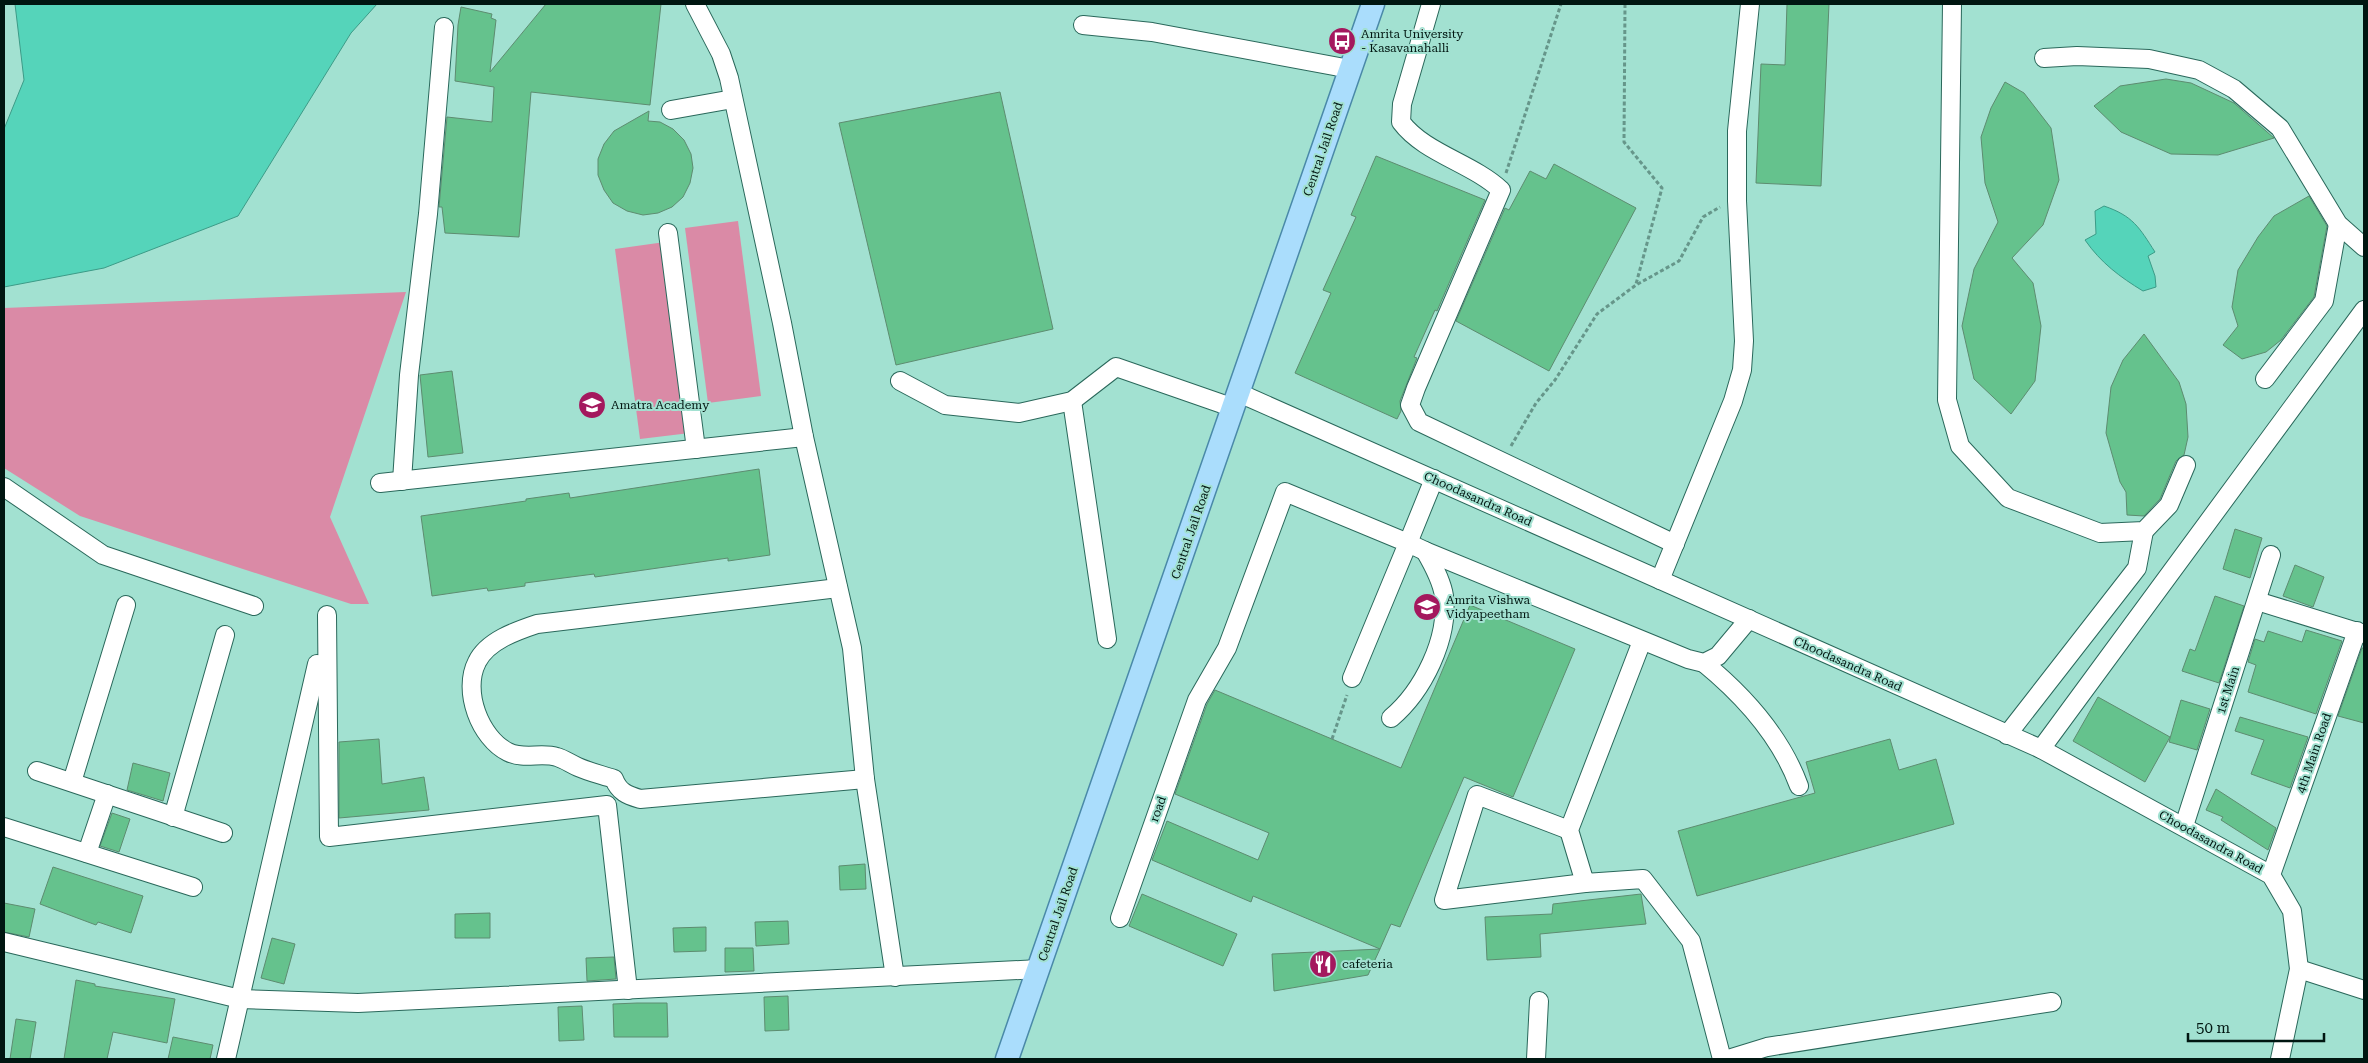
<svg xmlns="http://www.w3.org/2000/svg" width="2368" height="1063" viewBox="0 0 2368 1063" font-family="'Roboto Serif',serif">
<rect width="100%" height="100%" fill="#a2e1d1"/>
<!-- green -->
<g fill="#da8aa6">
<polygon points="738,221 761,396 708,403 685,228"/>
<polygon points="665,242 690,433 640,439 615,249"/>
<polygon points="406,292 330,517 369,604 351,604 80,516 4,468 4,308"/>
</g>
<!-- water -->
<g fill="#55d4ba" stroke="#3c9b87">
<polygon points="15,4 377,4 351,33 238,216 104,268 4,287 4,129 24,80"/>
<path d="M2104,206C2133,216 2139,227 2155,252L2148,256L2155,276L2156,287L2143,291C2120,277 2101,263 2085,240L2096,234L2095,211Z"/>
</g>
<!-- building -->
<g fill="#65c28d" stroke="#5d8c70">
<polygon points="546,4 661,4 650,105 531,92 519,237 445,233 442,207 439,207 447,117 492,122 494,87 455,81 458,25 461,7 492,14 491,18 496,20 490,72"/>
<polygon points="1787,4 1829,4 1821,186 1756,183 1761,64 1785,65"/>
<polygon points="2166,79 2191,83 2234,103 2274,138 2218,155 2171,154 2121,132 2094,106 2120,86"/>
<polygon points="2005,82 2024,93 2051,128 2059,180 2043,225 2012,258 2033,283 2041,326 2035,381 2011,414 1974,379 1962,326 1974,269 1998,222 1985,183 1981,137 1991,108"/>
<polygon points="1000,92 1053,329 896,365 839,123"/>
<polygon points="649,111 648,121 660,122 673,129 684,140 691,154 693,168 690,183 683,197 672,207 658,213 643,215 627,211 613,203 604,190 598,175 598,159 604,144 614,131"/>
<polygon points="1376,156 1485,200 1437,311 1435,310 1414,357 1417,358 1400,401 1401,411 1397,419 1295,373 1331,293 1323,290 1356,217 1351,215"/>
<polygon points="1554,164 1636,208 1549,371 1456,321 1505,208 1509,210 1530,171 1546,179"/>
<polygon points="2309,196 2327,226 2314,297 2281,340 2266,352 2242,359 2223,345 2238,326 2232,307 2238,270 2258,237 2274,216"/>
<polygon points="2144,334 2179,382 2186,404 2188,437 2184,455 2176,461 2160,499 2144,516 2127,515 2126,492 2120,482 2106,433 2111,387 2123,360"/>
<polygon points="452,371 463,453 428,457 420,375"/>
<polygon points="759,469 770,555 728,561 728,558 595,577 594,574 525,583 525,586 488,591 487,588 432,596 421,516 526,501 526,499 569,493 570,498"/>
<polygon points="2235,529 2262,538 2250,578 2223,569"/>
<polygon points="2295,565 2324,577 2313,607 2283,596"/>
<polygon points="2215,596 2244,606 2219,683 2182,671 2190,649 2195,651"/>
<polygon points="1470,605 1575,649 1513,797 1464,777 1400,927 1391,924 1380,949 1253,896 1251,902 1152,860 1167,821 1258,860 1269,833 1175,794 1207,704 1215,690 1401,768"/>
<polygon points="2306,630 2342,641 2316,714 2248,692 2256,665 2248,662 2255,639 2264,642 2268,631 2302,642"/>
<polygon points="2362,648 2364,648 2364,723 2338,716"/>
<polygon points="2098,697 2170,737 2145,782 2073,741"/>
<polygon points="2181,700 2210,709 2197,750 2169,742"/>
<polygon points="2240,717 2308,737 2290,788 2251,774 2264,740 2235,731"/>
<polygon points="379,739 382,784 424,777 429,810 339,818 339,742"/>
<polygon points="1890,739 1899,770 1936,759 1954,824 1697,896 1678,831 1815,793 1806,762"/>
<polygon points="133,763 170,773 163,801 127,790"/>
<polygon points="2216,789 2276,828 2268,850 2221,820 2223,817 2206,810"/>
<polygon points="112,813 130,819 119,852 100,846"/>
<polygon points="865,864 866,889 840,890 839,866"/>
<polygon points="53,867 143,896 131,933 98,922 96,925 40,904"/>
<polygon points="1142,894 1237,934 1223,966 1129,926"/>
<polygon points="1641,894 1646,924 1540,934 1541,957 1487,960 1485,917 1552,914 1553,904"/>
<polygon points="4,903 35,909 29,937 4,932"/>
<polygon points="490,913 490,938 455,938 455,914"/>
<polygon points="788,921 789,944 756,946 755,922"/>
<polygon points="706,927 706,951 674,952 673,928"/>
<polygon points="272,938 295,944 284,984 261,978"/>
<polygon points="725,948 753,948 754,971 725,972"/>
<polygon points="1380,949 1368,975 1274,991 1272,954"/>
<polygon points="614,957 616,979 587,981 586,958"/>
<polygon points="76,980 95,984 95,986 175,999 167,1043 113,1032 107,1059 64,1059"/>
<polygon points="788,996 789,1030 765,1031 764,997"/>
<polygon points="637,1003 667,1003 668,1037 614,1037 613,1004"/>
<polygon points="582,1006 584,1040 559,1041 558,1007"/>
<polygon points="16,1019 36,1022 30,1059 10,1059"/>
<polygon points="173,1037 213,1045 210,1059 168,1059"/>
</g>
<g fill="none" stroke-linecap="round" stroke-linejoin="round">
<!-- minor casing -->
<g stroke="#2a685b" stroke-width="20">
<g id="minor">
<polyline points="695,4 721,54 729,78 782,323 804,437 852,648 865,779 895,977"/>
<path d="M1431,4L1402,104L1401,122C1424,153 1472,163 1501,190L1416,388L1410,405L1419,422L1675,544"/>
<polyline points="1952,4 1947,400 1960,446 2008,498 2100,533 2144,531 2169,505 2186,465"/>
<polyline points="1083,25 1152,32 1350,69"/>
<polyline points="2044,58 2077,56 2149,59 2199,70 2234,89 2280,128 2338,224 2364,247"/>
<polyline points="671,110 733,99"/>
<polyline points="668,233 696,449"/>
<polyline points="2265,379 2324,301 2338,224"/>
<polyline points="900,381 945,405 1019,413 1072,401 1116,367 1234,408"/>
<polyline points="1239,393 2041,749 2271,875 2292,911 2299,969 2280,1059"/>
<polyline points="1072,401 1107,639"/>
<polyline points="1434,479 1408,543 1425,551 1688,659 1704,663 1718,656 1749,619"/>
<polyline points="402,481 409,375 428,214 444,27"/>
<polyline points="380,483 804,437"/>
<polyline points="4,487 103,555 254,606"/>
<polyline points="1660,580 1733,401 1742,370 1744,341 1737,201 1737,131 1750,4"/>
<path d="M838,588L537,624C516,631 487,641 477,662C462,691 480,738 508,752C524,760 541,752 557,757C564,759 571,764 578,767C589,772 602,775 614,779C619,792 627,795 640,799L865,779"/>
<polyline points="2257,601 2364,634"/>
<polyline points="327,615 329,837 607,805 628,990"/>
<polyline points="1642,641 1569,830 1585,883 1643,879 1691,941 1722,1059"/>
<path d="M1704,663C1743,695 1781,737 1799,786"/>
<path d="M1391,718C1423,691 1449,639 1444,596C1442,582 1432,563 1425,551"/>
<polyline points="2007,735 2137,568 2144,531"/>
<polyline points="2041,749 2364,310"/>
<polyline points="37,771 223,833"/>
<polyline points="72,782 126,605"/>
<polyline points="173,817 225,635"/>
<polyline points="2184,826 2271,555"/>
<polyline points="4,827 193,887"/>
<polyline points="1569,830 1477,795 1444,900 1585,883"/>
<polyline points="87,853 107,794"/>
<polyline points="2271,875 2357,631"/>
<polyline points="1120,918 1197,700 1227,648 1285,492 1408,543 1352,678"/>
<polyline points="4,942 240,999 358,1003 1039,969"/>
<polyline points="2299,969 2364,990"/>
<polyline points="226,1059 317,664"/>
<polyline points="1536,1059 1539,1001"/>
<polyline points="1728,1059 1767,1047 2052,1002"/>
</g>
</g>
<!-- major casing -->
<g stroke="#4a89a8" stroke-width="25">
<polyline id="major" points="1007,1059 1373,4"/>
</g>
<!-- path -->
<g stroke="#66968a" stroke-width="3" stroke-dasharray="4 2.5" stroke-linecap="butt">
<polyline points="1625,4 1624,142 1662,188 1636,284"/>
<polyline points="1506,173 1561,4"/>
<polyline points="1511,446 1536,403 1555,380 1597,314 1636,285 1679,261 1703,217 1720,207"/>
<polyline points="1332,739 1347,695"/>
</g>
<!-- minor -->
<use href="#minor" stroke="#fff" stroke-width="18"/>
<!-- major -->
<use href="#major" stroke="#aaddfc" stroke-width="22"/>
</g>
<!-- icons -->
<defs>
<g id="bus-disc" transform="scale(1.4375)"><circle r="9.5" fill="#a4185e" stroke="#a2e1d1"/><path d="M-5-6H5V4H4V6H2V4H-2V6H-4V4H-5ZM-3.5-4V0h7V-4ZM-3.5 1.2v1.5H-2V1.2ZM2 1.2v1.5H3.5V1.2Z" fill="#fff"/></g>
<g id="school-disc" transform="scale(1.4375)"><circle r="9.5" fill="#a4185e" stroke="#a2e1d1"/><path d="M0-5L7-2L0 1L-7-2ZM-4 1L0 2.5L4 1V4Q0 6-4 4Z" fill="#fff"/></g>
<g id="university-disc" transform="scale(1.4375)"><circle r="9.5" fill="#a4185e" stroke="#a2e1d1"/><path d="M0-5L7-2L0 1L-7-2ZM-4 1L0 2.5L4 1V4Q0 6-4 4Z" fill="#fff"/></g>
<g id="restaurant-disc" transform="scale(1.4375)"><circle r="9.5" fill="#a4185e" stroke="#a2e1d1"/><path d="M-5-6h1v4h1v-4h1v4h1v-4h1v5L-1.5 .5V6h-2V.5L-5-1ZM5-6V6H3V1.5H1.5Q1.5-4 5-6Z" fill="#fff"/></g>
</defs>
<g fill-rule="evenodd">
<use href="#bus-disc" x="1342" y="41"/>
<use href="#school-disc" x="592" y="405"/>
<use href="#university-disc" x="1427" y="607"/>
<use href="#restaurant-disc" x="1323" y="964"/>
</g>
<g text-anchor="middle" dominant-baseline="central" stroke-width="4" stroke-linejoin="round" paint-order="stroke">
<!-- poi labels -->
<g font-size="12" fill="#001611" stroke="#a2e1d1" text-anchor="start">
<text x="1361" y="34">Amrita University<tspan x="1361" dy="14">- Kasavanahalli</tspan></text>
<text x="611" y="405">Amatra Academy</text>
<text x="1446" y="600">Amrita Vishwa<tspan x="1446" dy="14">Vidyapeetham</tspan></text>
<text x="1342" y="964">cafeteria</text>
</g>
<!-- street labels -->
<g font-size="12" fill="#001611" stroke="#a2e1d1">
<text transform="translate(1323 149) rotate(-71)">Central Jail Road</text>
<text transform="translate(1478 499) rotate(24)">Choodasandra Road</text>
<text transform="translate(1191 532) rotate(-71)">Central Jail Road</text>
<text transform="translate(1848 664) rotate(24)">Choodasandra Road</text>
<text transform="translate(2228 690) rotate(-72)">1st Main</text>
<text transform="translate(2314 753) rotate(-71)">4th Main Road</text>
<text transform="translate(1158 809) rotate(-70)">road</text>
<text transform="translate(2211 842) rotate(29)">Choodasandra Road</text>
<text transform="translate(1058 914) rotate(-71)">Central Jail Road</text>
</g>
</g>
<!-- border -->
<rect width="2368" height="1063" fill="none" stroke="#001611" stroke-width="10"/>
<!-- scale -->
<path d="M2188 1033v8h136v-8" fill="none" stroke="#001611" stroke-width="2.5"/>
<text x="2196" y="1033" font-size="15" fill="#001611" stroke="#a2e1d1" stroke-width="4" paint-order="stroke">50 m</text>
</svg>
